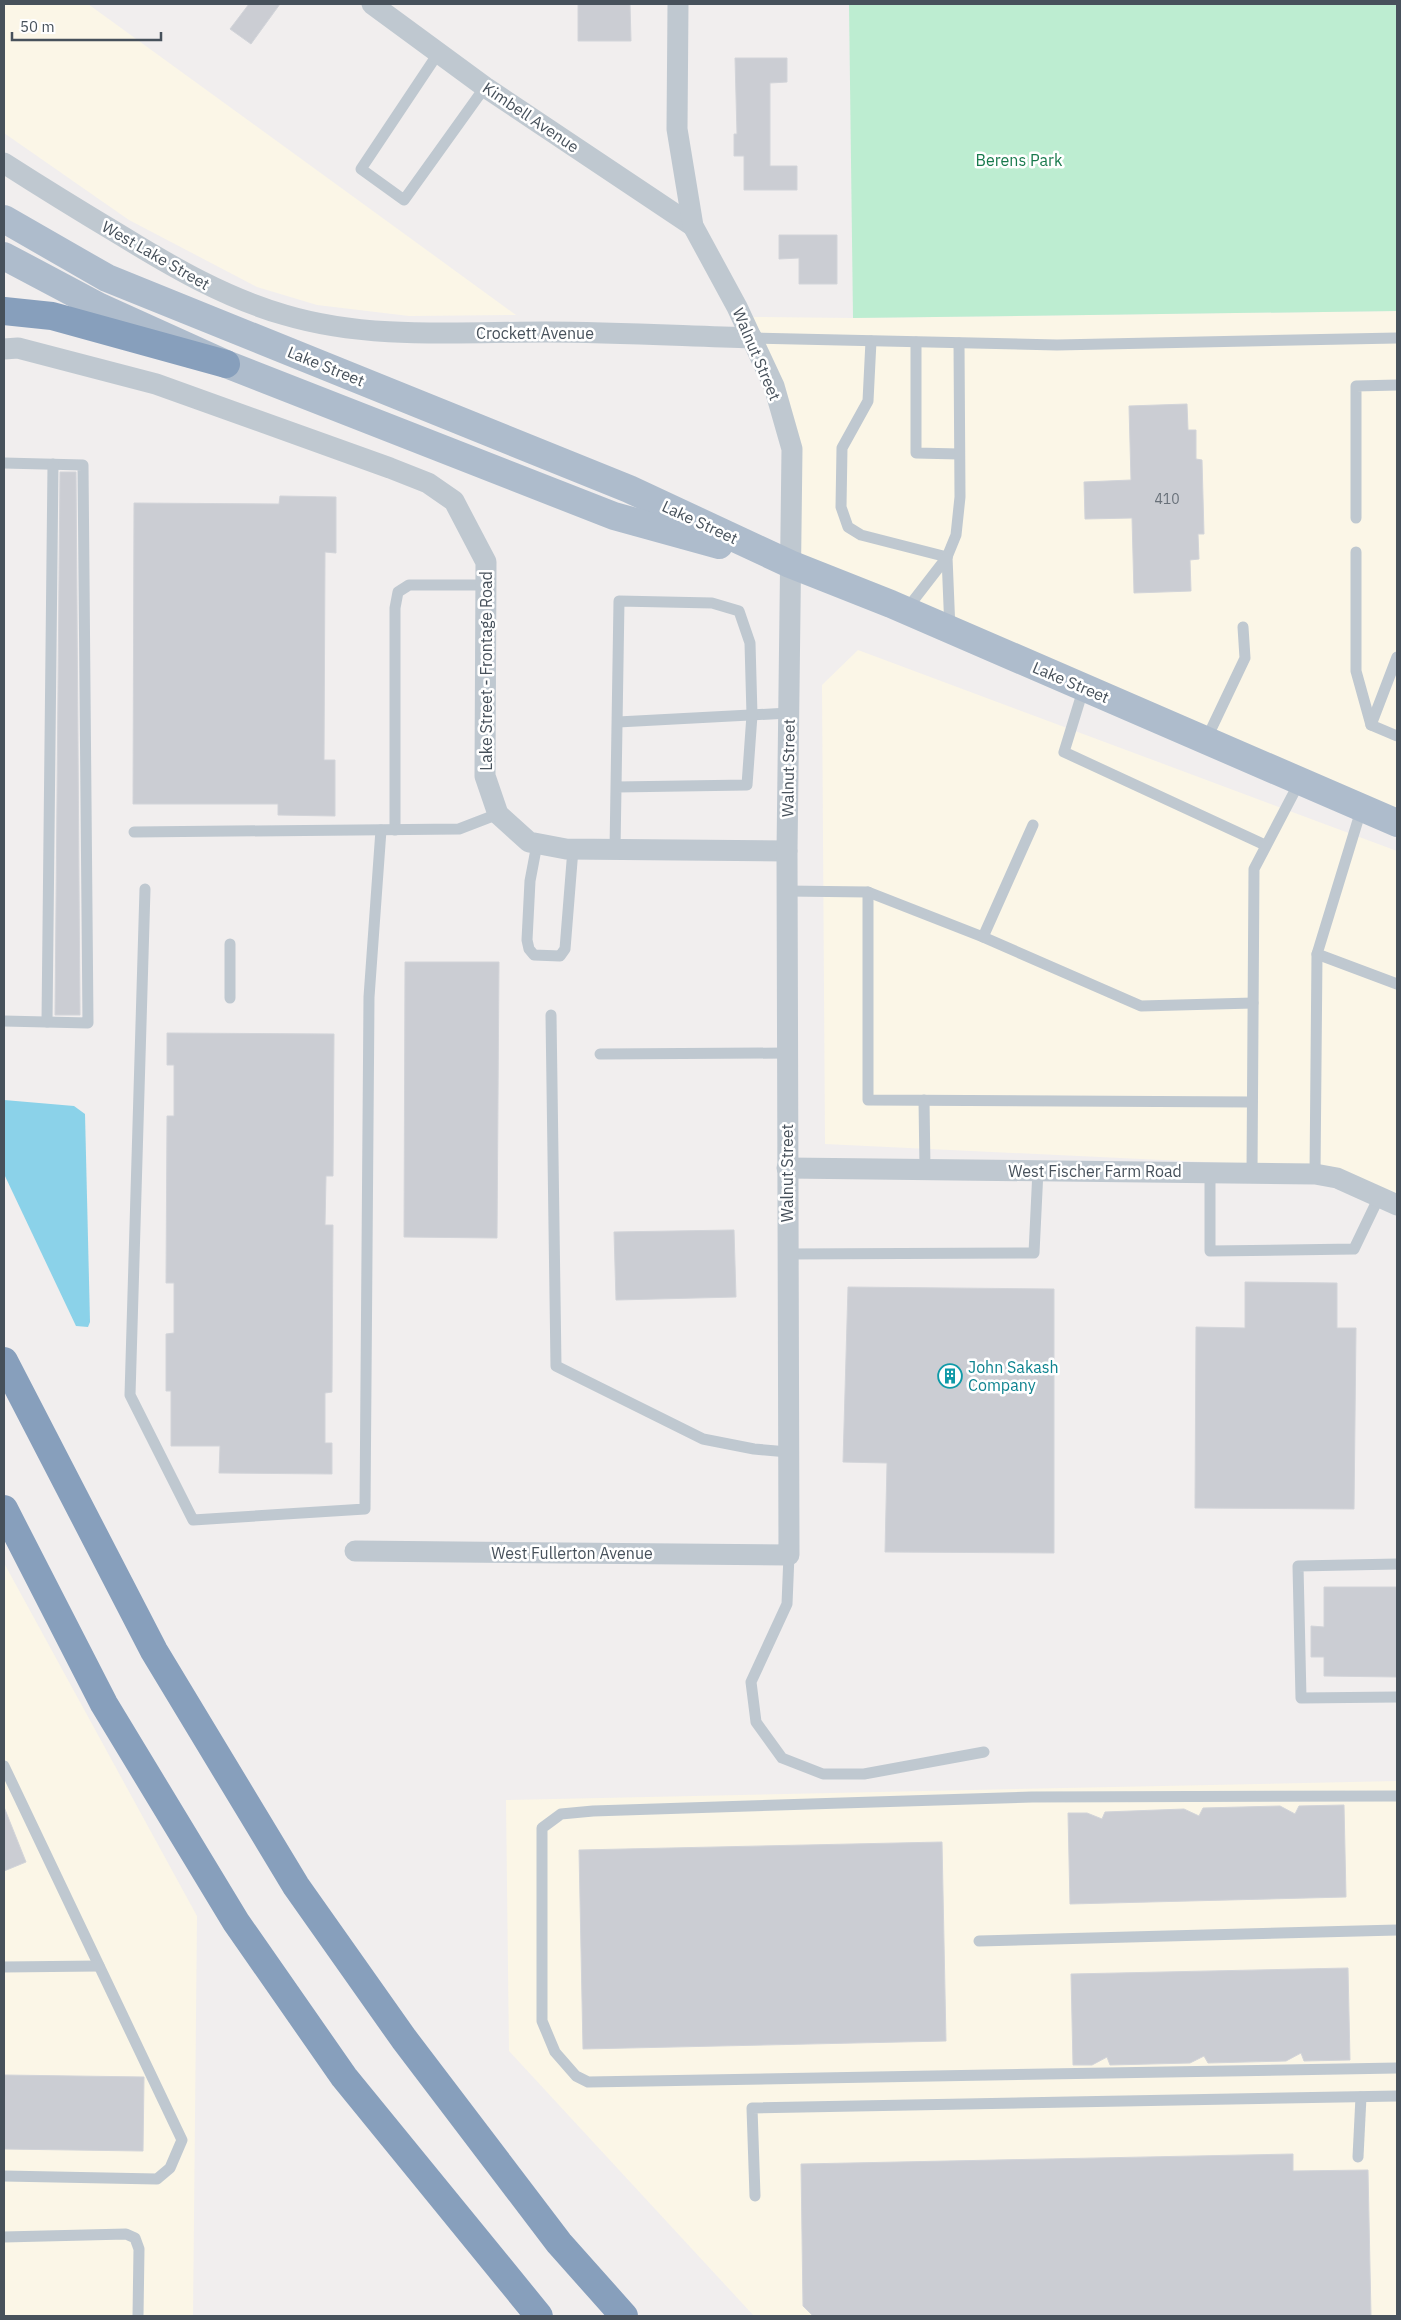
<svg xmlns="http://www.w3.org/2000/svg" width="1401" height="2320" viewBox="0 0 1401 2320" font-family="'IBM Plex Sans',sans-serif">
<rect width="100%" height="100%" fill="#f1eeee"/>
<!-- commercial -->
<g fill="#fbf6e7">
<polygon points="4,4 88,4 516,315 409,316 317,305 257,287 129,220 4,133"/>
<polygon points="1397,311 1397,814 799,559 801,445 752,317 853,318"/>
<polygon points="858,650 1397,851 1397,1198 1289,1166 825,1144 822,685"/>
<polygon points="4,1563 197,1916 193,2316 4,2316"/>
<polygon points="1397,1781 1397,2316 754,2316 509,2051 506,1800"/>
</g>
<!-- green -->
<polygon fill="#bdedd1" points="849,4 1397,4 1397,311 853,318"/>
<!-- water -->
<polygon fill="#8bd2e9" points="4,1100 74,1106 85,1114 90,1322 88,1327 76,1326 4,1174"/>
<!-- building -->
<g fill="#cbcdd3" stroke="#d2d4d9">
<polygon points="249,4 280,4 251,44 230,29"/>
<polygon points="578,4 630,4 631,41 578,41"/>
<polygon points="735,58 787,58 787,82 770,83 770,166 797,166 797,190 744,190 744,156 734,156 734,134 737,134"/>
<polygon points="779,235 837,235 837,284 799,284 799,258 779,259"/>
<polygon points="1187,404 1188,430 1196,430 1196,459 1202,460 1204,534 1198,534 1199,559 1190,560 1191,591 1134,593 1132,518 1085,519 1084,482 1131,480 1129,406"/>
<polygon points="60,472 76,472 80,1015 55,1015"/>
<polygon points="280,496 336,497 336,553 325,552 324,760 335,760 335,816 278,815 278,804 133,804 134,503 279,504"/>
<polygon points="405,962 499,962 497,1238 404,1237"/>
<polygon points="167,1033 334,1034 333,1176 326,1176 325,1225 333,1225 332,1392 325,1393 325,1443 332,1443 332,1474 219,1473 220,1446 171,1446 171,1391 166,1391 166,1334 174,1333 174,1283 166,1283 167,1116 174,1116 174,1065 167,1065"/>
<polygon points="734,1230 736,1297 616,1300 614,1232"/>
<polygon points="1245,1282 1337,1283 1337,1328 1356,1328 1354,1509 1195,1508 1196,1327 1245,1328"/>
<polygon points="848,1287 1054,1289 1054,1553 885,1552 887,1463 843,1462"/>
<polygon points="1324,1587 1397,1587 1397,1677 1324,1676 1324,1657 1311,1657 1311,1626 1324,1627"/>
<polygon points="1344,1805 1346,1897 1070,1904 1068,1813 1087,1813 1102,1819 1105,1812 1184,1809 1199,1816 1203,1808 1280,1806 1295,1814 1299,1806"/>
<polygon points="4,1807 26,1862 4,1871"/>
<polygon points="942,1842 946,2041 583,2049 579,1850"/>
<polygon points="1348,1968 1350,2060 1304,2061 1301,2053 1286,2061 1208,2063 1204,2056 1190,2063 1110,2065 1107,2057 1092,2065 1073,2065 1071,1974"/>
<polygon points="4,2075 144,2077 143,2151 4,2149"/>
<polygon points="1293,2154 1293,2171 1368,2170 1371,2316 813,2316 803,2306 801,2164"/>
</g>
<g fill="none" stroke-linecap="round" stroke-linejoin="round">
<!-- lane -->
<g stroke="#bfc8d0" stroke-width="11">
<polyline points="439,52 361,169 404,200 485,87"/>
<polyline points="752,338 1057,345 1397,338"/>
<polyline points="871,341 868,401 842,448 841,507 848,527 861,535 947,557"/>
<polyline points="916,342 916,453 959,454"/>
<polyline points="4,463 83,465 88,1023 4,1021"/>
<polyline points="1356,518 1356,386 1397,385"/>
<polyline points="1356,552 1356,671 1371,725"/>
<polyline points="947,557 950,630"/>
<polyline points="906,610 947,557 956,535 960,497 959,343"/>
<polyline points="1397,657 1371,725 1397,736"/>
<polyline points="1084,687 1064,752 1265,845"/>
<polyline points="618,722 789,713"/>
<polyline points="1206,740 1245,658 1243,627"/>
<polyline points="1362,807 1317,954 1397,984"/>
<polyline points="395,830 395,608 398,592 409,585 486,585"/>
<polyline points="134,832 459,829 498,814"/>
<polyline points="537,844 530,881 527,940 529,949 534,955 560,956 565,949 573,849"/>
<polyline points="615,850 619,601 712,603 739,611 750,643 752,715 747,785 617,787"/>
<polyline points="145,889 130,1395 193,1520 365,1509 369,997 381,830"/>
<polyline points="787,891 868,892 983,937 1141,1006 1253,1003"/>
<polyline points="868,892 868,1100 1252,1102"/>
<polyline points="983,937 1033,825"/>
<polyline points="230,944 230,998"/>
<polyline points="551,1015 556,1366 703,1439 754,1449 788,1452"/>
<polyline points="47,1022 53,464"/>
<polyline points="600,1054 787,1053"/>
<polyline points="924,1100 925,1169"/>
<polyline points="1210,1172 1210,1251 1354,1249 1379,1197"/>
<polyline points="1252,1172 1254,869 1300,781"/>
<polyline points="1315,1174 1317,954"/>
<polyline points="787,1254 1034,1253 1038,1170"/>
<polyline points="789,1555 787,1604 751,1682 756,1722 782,1758 823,1774 864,1774 984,1752"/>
<polyline points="1397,1564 1298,1566 1301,1698 1397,1697"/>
<polyline points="4,1766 182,2140 170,2168 157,2179 4,2176"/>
<polyline points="1397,1796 1032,1797 593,1811 561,1814 542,1828 542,2021 555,2052 576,2076 588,2082 1397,2068"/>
<polyline points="979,1941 1397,1930"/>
<polyline points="4,1967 99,1966"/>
<polyline points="1358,2157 1361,2097"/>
<polyline points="755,2196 752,2108 1397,2096"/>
<polyline points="4,2237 126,2234 135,2238 139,2249 138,2316"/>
</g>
<!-- street -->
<g stroke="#bfc8d0" stroke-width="21">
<polyline points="372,4 485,87 693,226"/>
<path d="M4,163C43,188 82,212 122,236C174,268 226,298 285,315C369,340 459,332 546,332C614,332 683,336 752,338"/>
<polyline points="4,349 18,348 156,384 390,468 428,483 454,501 486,562 485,776 498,814 529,842 566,849 787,851"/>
<polyline points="787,1168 1315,1174 1337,1178 1397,1205"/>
<polyline points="355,1551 789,1555 787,851 792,449 774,386 737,307 693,226 677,129 678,4"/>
</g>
<!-- primary -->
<g stroke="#aebccc" stroke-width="28">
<polyline points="4,219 107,278 629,489 790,564 891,604 1397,823"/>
<polyline points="4,256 100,307 226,364 614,516 719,545"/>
</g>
<!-- highway -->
<g stroke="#879fbc" stroke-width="28">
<polyline points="4,311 52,316 226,364"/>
<polyline points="4,1361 154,1651 296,1886 404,2039 559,2243 624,2316"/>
<polyline points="4,1509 104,1704 236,1922 344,2077 539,2316"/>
</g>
</g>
<!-- icons -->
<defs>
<g id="building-ring" transform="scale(1.25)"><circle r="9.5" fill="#fff" stroke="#0f9aa8" stroke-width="1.5"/><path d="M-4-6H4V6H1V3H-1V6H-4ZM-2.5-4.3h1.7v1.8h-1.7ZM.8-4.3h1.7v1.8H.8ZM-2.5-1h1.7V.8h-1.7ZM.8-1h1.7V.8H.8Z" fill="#0f9aa8"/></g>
</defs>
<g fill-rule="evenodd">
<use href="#building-ring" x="950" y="1376"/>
</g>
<g text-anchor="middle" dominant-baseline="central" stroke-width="5" stroke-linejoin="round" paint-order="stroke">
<!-- number labels -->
<g font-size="14" fill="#687079">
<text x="1167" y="499">410</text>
</g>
<!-- street labels -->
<g font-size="16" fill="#47515b" stroke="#fff">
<text transform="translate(531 117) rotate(34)">Kimbell Avenue</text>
<text transform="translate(156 255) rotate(30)">West Lake Street</text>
<text x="535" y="333">Crockett Avenue</text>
<text transform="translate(757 354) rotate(67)">Walnut Street</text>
<text transform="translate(326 366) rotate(22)">Lake Street</text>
<text transform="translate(700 522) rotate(25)">Lake Street</text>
<text transform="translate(486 671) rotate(-90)">Lake Street - Frontage Road</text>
<text transform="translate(1071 682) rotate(23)">Lake Street</text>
<text transform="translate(788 768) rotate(-89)">Walnut Street</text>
<text x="1095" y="1171">West Fischer Farm Road</text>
<text transform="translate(787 1173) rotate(-90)">Walnut Street</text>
<text x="572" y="1553">West Fullerton Avenue</text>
</g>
<!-- park labels -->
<g font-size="16" fill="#197a4d" stroke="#fff">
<text x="1019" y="160">Berens Park</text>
</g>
<!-- culture labels -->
<g font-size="16" fill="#0d838f" stroke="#fff" text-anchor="start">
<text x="968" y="1367">John Sakash<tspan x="968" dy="18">Company</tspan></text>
</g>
</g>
<!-- border -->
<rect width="1401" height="2320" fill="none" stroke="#47515b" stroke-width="10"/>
<!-- scale -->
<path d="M12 32v8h149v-8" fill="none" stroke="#47515b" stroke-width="2.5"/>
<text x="20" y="32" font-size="15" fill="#47515b" stroke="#ffffff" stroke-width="4" paint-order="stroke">50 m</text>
</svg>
